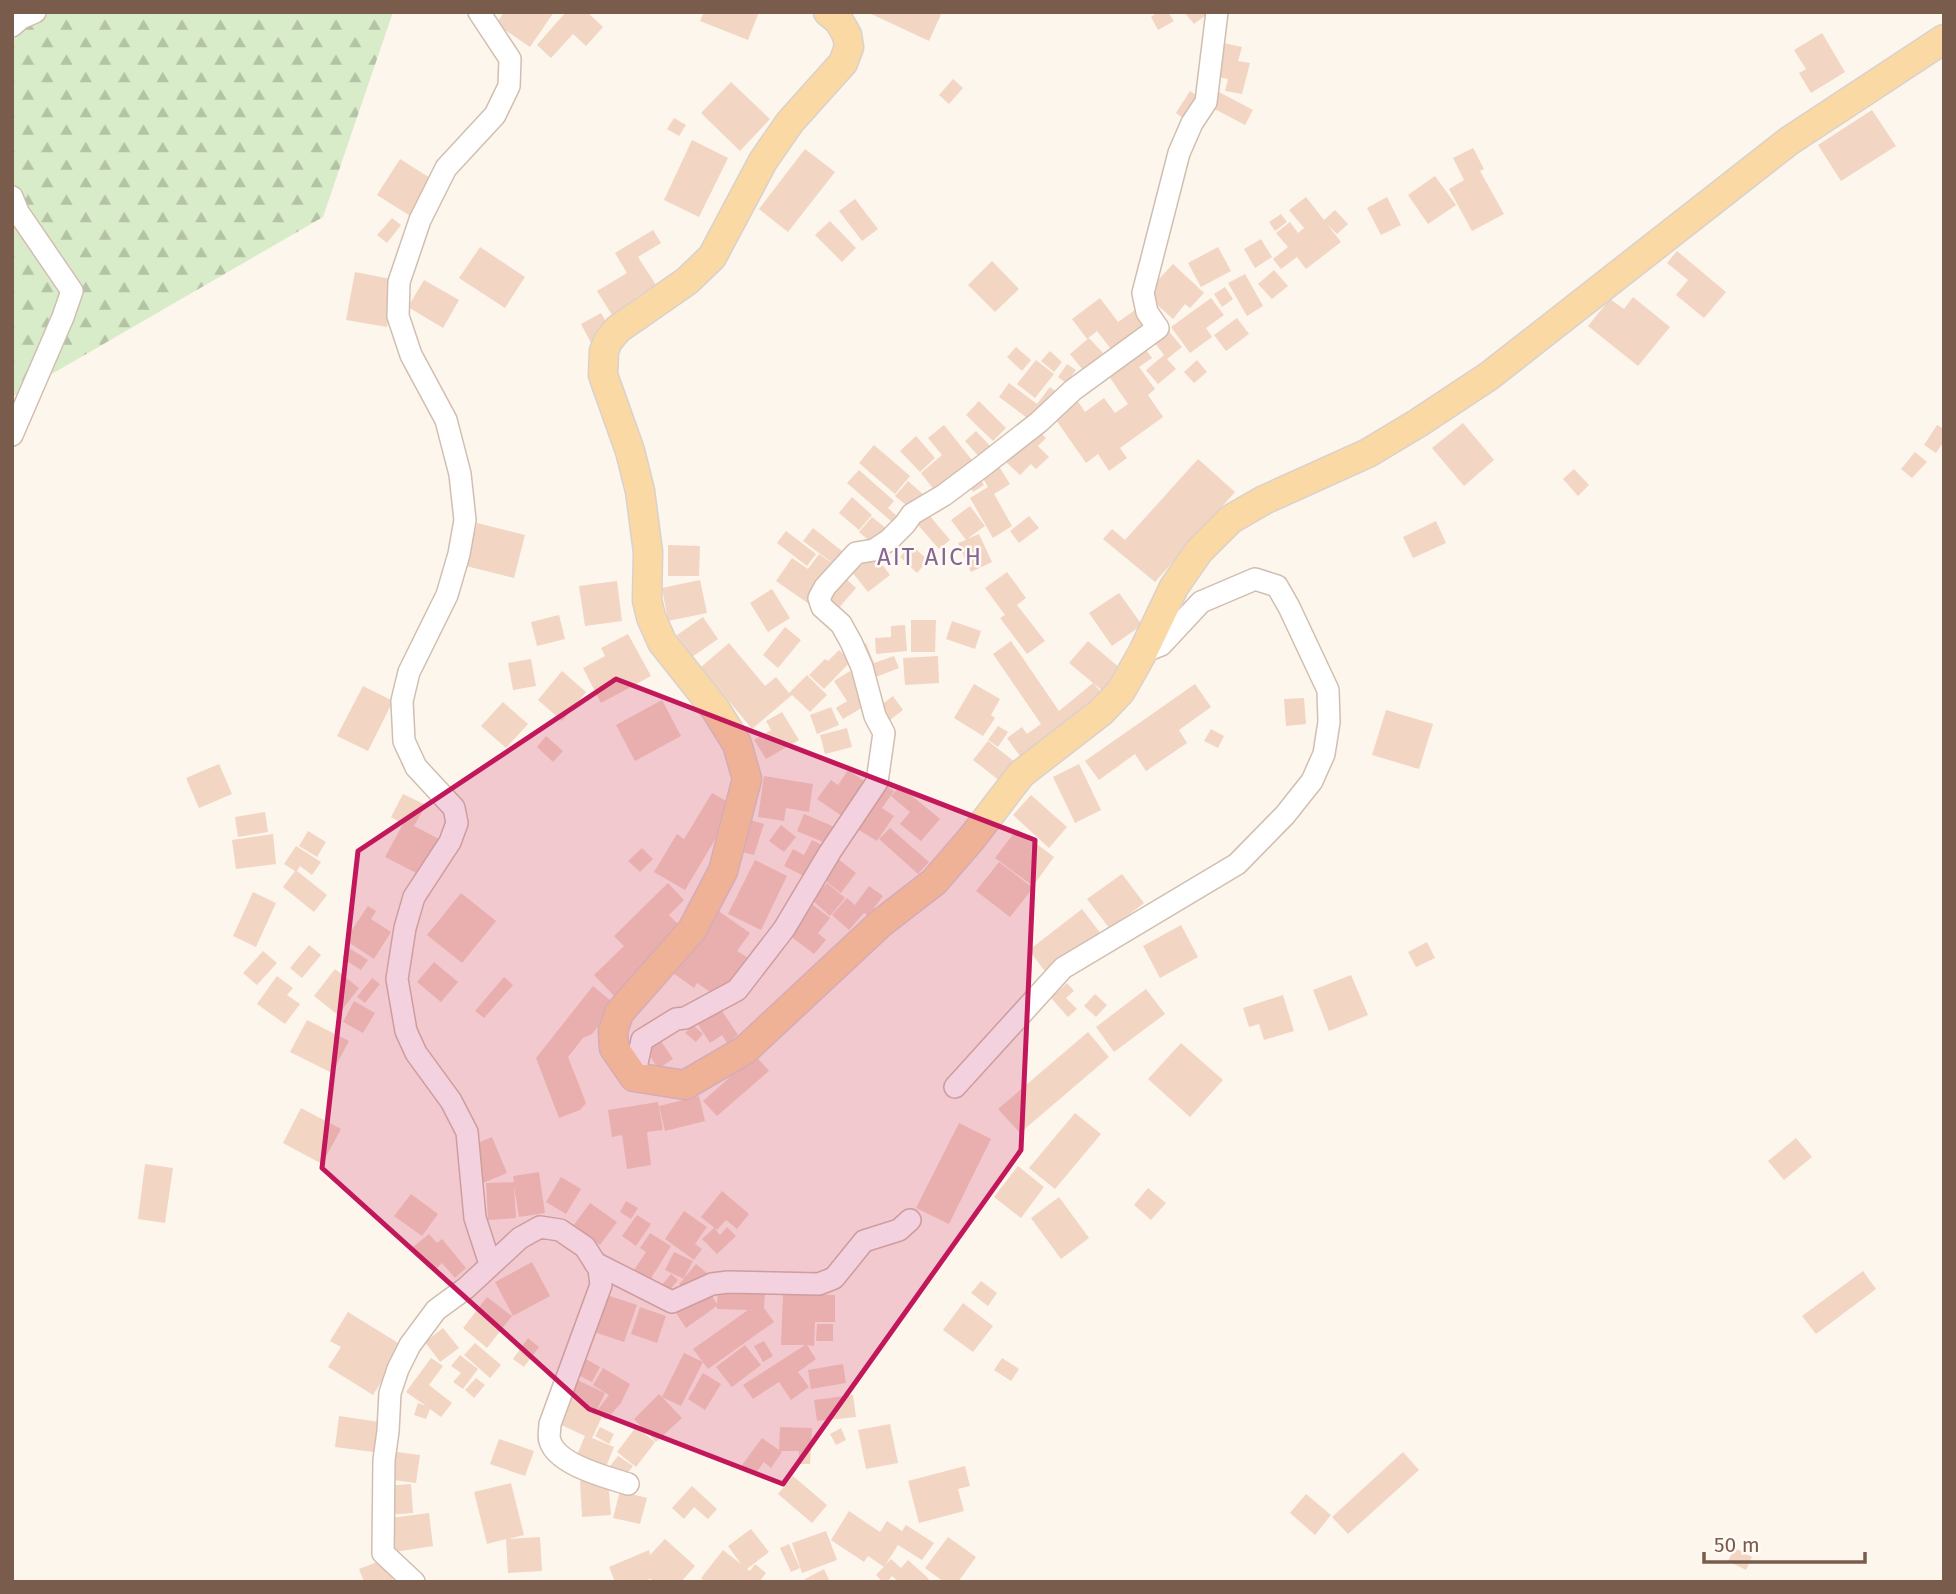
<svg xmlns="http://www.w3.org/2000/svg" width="1956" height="1594" viewBox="0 0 1956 1594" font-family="'Fira Sans',sans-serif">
<defs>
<pattern id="forest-firs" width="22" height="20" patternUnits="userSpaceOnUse" patternTransform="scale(1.75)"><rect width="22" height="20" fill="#d8ecc9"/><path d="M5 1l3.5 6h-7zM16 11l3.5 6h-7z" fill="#b4c2a5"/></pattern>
</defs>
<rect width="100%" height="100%" fill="#fdf6ec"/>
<!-- forest -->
<polygon fill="url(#forest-firs)" points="12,12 393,12 323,217 12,397"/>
<!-- building -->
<g fill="#f3d5c3">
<polygon points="504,12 554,12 530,47 496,24"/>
<polygon points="566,12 587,12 603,27 586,46 573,34 551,58 537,45"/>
<polygon points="704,12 759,12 748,40 700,21"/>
<polygon points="867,12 942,12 929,41"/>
<polygon points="1158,12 1168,12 1174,21 1158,30 1151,17"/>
<polygon points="1184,12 1204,12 1206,15 1194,24"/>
<polygon points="1822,33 1845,72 1811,93 1799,73 1806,69 1794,50"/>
<polygon points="1219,42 1242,47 1238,61 1250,63 1242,94 1225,91 1228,79 1212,76"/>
<polygon points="953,79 963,88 949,104 939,95"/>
<polygon points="731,82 770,119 740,151 701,113"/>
<polygon points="1190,91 1201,98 1187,121 1176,113"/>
<polygon points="1217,91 1253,110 1245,125 1209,106"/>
<polygon points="1872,110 1896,146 1841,181 1818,145"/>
<polygon points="674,118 686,125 679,136 667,129"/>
<polygon points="692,140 728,158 699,217 664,200"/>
<polygon points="1473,148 1484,169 1480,171 1504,214 1472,231 1449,189 1464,180 1453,158"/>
<polygon points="805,149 835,172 788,232 759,209"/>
<polygon points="400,159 435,181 412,217 377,195"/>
<polygon points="1435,176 1456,205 1428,224 1408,195"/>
<polygon points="1306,197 1324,220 1335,210 1348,224 1337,234 1327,224 1341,242 1306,269 1297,257 1281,269 1273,259 1288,247 1276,233 1290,222 1298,233 1304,228 1289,210"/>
<polygon points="1387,197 1401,225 1381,235 1367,208"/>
<polygon points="855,199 878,229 862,241 839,211"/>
<polygon points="1281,214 1287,222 1275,231 1269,222"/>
<polygon points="392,218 401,225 387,243 377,235"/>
<polygon points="830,221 856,248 842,262 815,235"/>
<polygon points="653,230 661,243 638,257 656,285 636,297 642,308 617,323 597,291 627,273 615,253"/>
<polygon points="1261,239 1272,257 1255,268 1244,249"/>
<polygon points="480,247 525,277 505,308 459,278"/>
<polygon points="1218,247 1231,271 1201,287 1188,263"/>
<polygon points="1677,251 1726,292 1704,318 1676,295 1688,280 1667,263"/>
<polygon points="992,261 1019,289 995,312 968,285"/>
<polygon points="1173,264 1204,293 1190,308 1185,304 1173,319 1145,294"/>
<polygon points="1274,270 1288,286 1272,299 1258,284"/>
<polygon points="355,272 396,280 387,327 346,320"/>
<polygon points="1245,274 1263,306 1247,316 1228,283"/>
<polygon points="424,280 459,300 443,328 408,307"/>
<polygon points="1225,287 1233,299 1222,307 1214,294"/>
<polygon points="1633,297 1670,327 1638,366 1588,326 1610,299 1624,309"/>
<polygon points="1100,298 1118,322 1135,310 1148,327 1114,353 1097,331 1087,339 1072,319"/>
<polygon points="1211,298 1224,315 1206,328 1212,337 1190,353 1171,327"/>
<polygon points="601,313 612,332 591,343 581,324"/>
<polygon points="1237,318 1249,334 1226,351 1214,335"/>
<polygon points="1166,328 1182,347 1167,359 1176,369 1158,384 1146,370 1164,355 1152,339"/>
<polygon points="1089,338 1103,353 1083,370 1070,354"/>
<polygon points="1141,343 1152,358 1139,367 1155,389 1148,395 1163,417 1120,448 1127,458 1109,471 1098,454 1086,463 1054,417 1077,400 1085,412 1104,398 1115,413 1128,404 1104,369"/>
<polygon points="1016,347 1031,360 1022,371 1007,357"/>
<polygon points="1050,351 1062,362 1054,372 1041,361"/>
<polygon points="1036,360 1054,374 1035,398 1017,384"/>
<polygon points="1197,360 1207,372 1194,383 1184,372"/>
<polygon points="1067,364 1076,370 1066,383 1058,377"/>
<polygon points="1009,383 1037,404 1050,387 1059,394 1034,423 999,397"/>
<polygon points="979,401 1006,428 993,441 966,415"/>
<polygon points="1463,423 1494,460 1464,486 1432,448"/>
<polygon points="944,425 976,465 938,495 921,473 942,455 928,438"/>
<polygon points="1937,425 1944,429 1944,441 1936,453 1924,445"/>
<polygon points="1036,428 1046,438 1038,446 1049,457 1036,469 1031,464 1020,475 1004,460"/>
<polygon points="976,431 993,449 981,459 965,441"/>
<polygon points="916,436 935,458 920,472 900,451"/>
<polygon points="874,445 910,476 895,494 859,463"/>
<polygon points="1915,452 1927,462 1912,478 1901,469"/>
<polygon points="1198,459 1235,492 1155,582 1103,539 1112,529 1125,540"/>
<polygon points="998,465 1010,484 994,494 1012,526 993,538 970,498 988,487 981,475"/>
<polygon points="1574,469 1589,485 1578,496 1563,479"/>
<polygon points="859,470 894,501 888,508 897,516 892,522 847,483"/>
<polygon points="977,474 984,485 973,492 966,481"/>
<polygon points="908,481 925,496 912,510 895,496"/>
<polygon points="852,497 872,515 859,530 839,513"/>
<polygon points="970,506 985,526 967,539 979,534 992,562 971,572 958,543 966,540 951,520"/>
<polygon points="923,508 950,540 939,549 912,518"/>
<polygon points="1029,516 1039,528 1019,543 1010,531"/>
<polygon points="872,517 887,529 874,545 859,532"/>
<polygon points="1436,521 1446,543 1413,558 1403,537"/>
<polygon points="477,523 525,535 514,578 466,566"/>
<polygon points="813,528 847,555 838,567 803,541"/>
<polygon points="786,531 816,554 807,566 777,543"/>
<polygon points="668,545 700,546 699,576 668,576"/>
<polygon points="911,545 928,560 917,573 900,557"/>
<polygon points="819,554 836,566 809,604 776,581 792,558 808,569"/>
<polygon points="875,555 890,575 868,592 852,572"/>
<polygon points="1007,572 1026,598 1017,605 1045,641 1027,654 1000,618 1005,615 985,588"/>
<polygon points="841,574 856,588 837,610 821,596"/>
<polygon points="700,580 707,613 668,621 662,588"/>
<polygon points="617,581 622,621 585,626 579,586"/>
<polygon points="772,589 790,618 768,632 750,603"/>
<polygon points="1119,593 1142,625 1112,646 1089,613"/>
<polygon points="559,615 565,639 537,646 531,622"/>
<polygon points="703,617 718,639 692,657 677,635"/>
<polygon points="911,620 936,620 935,652 911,652"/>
<polygon points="952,621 981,631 975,649 946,639"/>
<polygon points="905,625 907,651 876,654 875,638 891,637 891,626"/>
<polygon points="785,627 801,640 778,668 763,655"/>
<polygon points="628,634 651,676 601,703 583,668 605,656 601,648"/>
<polygon points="1011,641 1059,711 1093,683 1069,663 1088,641 1127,674 1109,696 1093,683 1109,701 1022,759 1007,738 1022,727 1027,734 1041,724 993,654"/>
<polygon points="729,643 765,686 776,677 789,693 807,675 827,695 810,712 792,695 752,729 701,667"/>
<polygon points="866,643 874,663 894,656 899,668 868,680 856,647"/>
<polygon points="839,650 851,661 824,689 809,675 825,659 828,661"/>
<polygon points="938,656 939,683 905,685 903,658"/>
<polygon points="531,659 536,686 513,690 508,663"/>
<polygon points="562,671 586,692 562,721 538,700"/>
<polygon points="850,671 870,703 843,719 836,708 847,701 834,681"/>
<polygon points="974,684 1000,699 991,715 995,718 983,736 954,718"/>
<polygon points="1195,684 1211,707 1179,730 1187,743 1146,771 1135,754 1099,780 1085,761"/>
<polygon points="363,686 393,701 368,751 337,736"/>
<polygon points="893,696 903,710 886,723 876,709"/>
<polygon points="1304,698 1306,724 1286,726 1284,699"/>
<polygon points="662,700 681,736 635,761 616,725"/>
<polygon points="503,702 528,724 506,748 481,726"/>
<polygon points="831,707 839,725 817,734 810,715"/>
<polygon points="1386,710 1433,724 1419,769 1372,755"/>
<polygon points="782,712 799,740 766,759 754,740 771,730 766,721"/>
<polygon points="998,726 1008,732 998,747 988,740"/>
<polygon points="847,728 852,747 825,754 820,735"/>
<polygon points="1211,729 1224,736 1218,748 1204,741"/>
<polygon points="546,736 563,751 553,762 537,747"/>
<polygon points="988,741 1015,762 1000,781 973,760"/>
<polygon points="219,764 232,794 199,808 186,778"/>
<polygon points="1079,764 1101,810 1075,823 1053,777"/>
<polygon points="848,770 873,787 849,821 817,799 831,780 838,785"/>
<polygon points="764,776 813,784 809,812 786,808 784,821 758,817"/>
<polygon points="882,783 894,791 882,808 894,816 877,841 854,827"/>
<polygon points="900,786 940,819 921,841 900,824 910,812 891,796"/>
<polygon points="712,793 735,806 685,890 654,872 677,834 684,839"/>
<polygon points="403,794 426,805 414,826 439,839 420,875 385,857 403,824 391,817"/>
<polygon points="1031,795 1067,827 1049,848 1013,815"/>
<polygon points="265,812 268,832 238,837 235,817"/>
<polygon points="804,814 837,828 830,845 797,831"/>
<polygon points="747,819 764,824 754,855 737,851"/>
<polygon points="781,825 796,837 784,852 769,841"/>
<polygon points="890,828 929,862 918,874 879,839"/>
<polygon points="1017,829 1054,857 1033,886 995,858"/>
<polygon points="308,831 326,842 317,857 299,846"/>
<polygon points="273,834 276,864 236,869 232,840"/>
<polygon points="812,840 826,847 810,879 784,866 793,849 804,855"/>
<polygon points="296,846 321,862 312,875 300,866 297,871 327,895 314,912 283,887 295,871 284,864"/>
<polygon points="642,848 653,859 640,872 628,861"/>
<polygon points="833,855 856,873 841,893 818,875"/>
<polygon points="755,860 787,876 761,930 728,914"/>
<polygon points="999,862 1033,888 1010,917 976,891"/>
<polygon points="1122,874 1144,903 1110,929 1087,899"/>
<polygon points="668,883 684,900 669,915 685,931 616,998 594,975 624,946 614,936"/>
<polygon points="827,883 845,898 830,916 812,900"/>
<polygon points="869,886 883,896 868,916 864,913 849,930 832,915 847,898 855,905"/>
<polygon points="253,892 276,903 256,947 233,936"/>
<polygon points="461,893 496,921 462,963 427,935"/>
<polygon points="808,901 830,918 818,933 826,940 814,954 785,932"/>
<polygon points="368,906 376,911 371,919 391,932 374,959 345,940"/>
<polygon points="1082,909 1101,934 1047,974 1029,950"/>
<polygon points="717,910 750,933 737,951 747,957 719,998 697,983 694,988 673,973"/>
<polygon points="1181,925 1198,957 1160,978 1143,946"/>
<polygon points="1427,942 1435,958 1416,967 1408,952"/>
<polygon points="309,945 321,955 302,978 290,968"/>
<polygon points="349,948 368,960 361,970 342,958"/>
<polygon points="263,951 277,963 257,985 243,973"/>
<polygon points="434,962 458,982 441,1002 417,982"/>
<polygon points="335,969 359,988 338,1015 314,996"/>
<polygon points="1351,975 1368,1015 1329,1031 1313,990"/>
<polygon points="277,976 293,988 287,995 300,1004 285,1024 257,1004"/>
<polygon points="504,977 513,985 484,1018 475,1011"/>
<polygon points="372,978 380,984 365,1003 357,997"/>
<polygon points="1067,983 1074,991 1066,998 1077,1009 1068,1017 1051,998"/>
<polygon points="593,986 616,1005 592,1034 583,1038 568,1057 586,1103 580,1110 559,1118 536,1058"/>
<polygon points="1146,989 1165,1014 1114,1052 1096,1027"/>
<polygon points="1095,994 1107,1005 1096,1017 1084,1006"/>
<polygon points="1283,995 1294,1031 1264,1040 1259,1024 1249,1027 1243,1008"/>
<polygon points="354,1001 375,1013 363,1033 343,1022"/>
<polygon points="718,1005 738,1035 727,1043 722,1035 710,1043 695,1020"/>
<polygon points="307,1020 349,1041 332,1073 290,1052"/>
<polygon points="693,1025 703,1034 696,1042 685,1033"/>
<polygon points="1088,1032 1109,1057 1020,1133 998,1109"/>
<polygon points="659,1038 673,1059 658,1069 645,1048"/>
<polygon points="1181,1043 1223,1080 1190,1117 1148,1079"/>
<polygon points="755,1055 769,1071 717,1116 703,1101"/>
<polygon points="699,1096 705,1121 665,1131 659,1106"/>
<polygon points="658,1102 663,1130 647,1132 651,1165 627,1169 622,1135 612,1137 608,1110"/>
<polygon points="301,1108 341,1129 322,1164 283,1143"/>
<polygon points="1075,1113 1101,1134 1055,1189 1029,1168"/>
<polygon points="959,1123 991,1139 949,1224 916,1208"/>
<polygon points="492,1137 507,1173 481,1184 466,1148"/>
<polygon points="1796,1138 1812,1157 1784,1180 1768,1161"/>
<polygon points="145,1164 173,1168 165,1223 138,1219"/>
<polygon points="1018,1166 1044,1187 1021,1218 994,1197"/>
<polygon points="539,1172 545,1213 519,1217 514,1186 516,1218 488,1220 486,1183 514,1182 513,1176"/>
<polygon points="561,1177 581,1189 566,1214 546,1202"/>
<polygon points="1148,1188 1166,1203 1151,1220 1134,1205"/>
<polygon points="722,1191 749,1214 737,1229 726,1220 717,1230 701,1217"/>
<polygon points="411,1194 438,1214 422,1236 394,1216"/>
<polygon points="1059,1197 1089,1238 1061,1259 1031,1218"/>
<polygon points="626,1201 638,1208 631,1219 620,1212"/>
<polygon points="590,1203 617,1222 600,1245 573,1226"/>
<polygon points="684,1211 707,1227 695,1244 702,1249 694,1260 665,1239"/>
<polygon points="637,1215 651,1224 636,1246 622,1236"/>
<polygon points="727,1227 736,1236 717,1254 702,1239 714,1228 720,1235"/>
<polygon points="650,1233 671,1246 650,1280 634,1270 646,1252 640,1248"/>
<polygon points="429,1234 437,1243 442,1239 466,1268 455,1278 442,1263 434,1271 413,1247"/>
<polygon points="674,1252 693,1261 684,1278 696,1264 708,1274 691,1294 679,1284 684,1279 665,1270"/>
<polygon points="532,1262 550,1296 513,1316 495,1282"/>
<polygon points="1863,1271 1876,1289 1816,1334 1802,1316"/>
<polygon points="671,1274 678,1280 664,1297 657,1291"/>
<polygon points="981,1281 997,1293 988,1306 971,1293"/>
<polygon points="708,1290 717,1304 718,1291 765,1292 764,1308 774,1322 708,1369 693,1349 748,1310 717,1309 717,1306 686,1328 676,1313"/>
<polygon points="601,1293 637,1305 624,1342 588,1330"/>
<polygon points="783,1294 835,1295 835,1322 815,1322 814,1346 807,1345 816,1359 798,1372 809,1387 791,1400 779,1382 753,1399 743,1385 805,1345 781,1345"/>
<polygon points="487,1297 512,1316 487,1348 463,1328"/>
<polygon points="963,1303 993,1326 973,1352 943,1330"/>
<polygon points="640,1307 666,1316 657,1343 631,1334"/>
<polygon points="348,1312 403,1346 373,1395 328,1367 341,1347 330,1341"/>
<polygon points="817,1324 833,1324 833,1341 816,1341"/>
<polygon points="443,1328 459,1348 440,1362 425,1342"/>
<polygon points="528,1338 539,1347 524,1367 513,1359"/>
<polygon points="764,1341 773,1356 763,1362 754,1346"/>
<polygon points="475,1343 501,1365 490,1378 464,1355"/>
<polygon points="745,1345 761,1365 732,1387 716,1367"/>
<polygon points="684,1353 703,1362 681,1406 662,1397 682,1418 656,1442 634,1419 659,1394 662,1397"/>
<polygon points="460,1355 478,1369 463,1389 453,1382 461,1373 451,1366"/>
<polygon points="579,1355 600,1367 592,1382 570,1371"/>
<polygon points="431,1358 443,1366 429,1385 452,1403 441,1417 430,1409 426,1419 414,1415 418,1403 426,1406 406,1392"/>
<polygon points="1002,1358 1019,1369 1011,1381 994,1370"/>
<polygon points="843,1364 846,1383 811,1389 808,1370"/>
<polygon points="603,1368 630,1384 621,1403 606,1420 596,1412 609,1395 593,1385"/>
<polygon points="703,1373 721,1384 705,1410 688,1399"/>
<polygon points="476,1378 485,1385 474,1398 465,1390"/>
<polygon points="573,1378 605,1393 595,1414 602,1417 592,1438 614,1447 603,1474 574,1462 585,1436 553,1421"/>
<polygon points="853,1395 856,1417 817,1421 814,1400"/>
<polygon points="339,1416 386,1423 381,1453 335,1447"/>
<polygon points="890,1424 898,1463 866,1469 858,1430"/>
<polygon points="600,1427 614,1434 609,1444 595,1436"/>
<polygon points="636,1427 655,1442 636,1467 617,1452"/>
<polygon points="780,1427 812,1428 810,1464 799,1464 799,1451 780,1451 782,1452 771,1468 764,1462 755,1474 742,1465 762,1438 779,1450"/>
<polygon points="841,1428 846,1440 836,1445 830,1434"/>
<polygon points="499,1439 534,1451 525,1476 490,1464"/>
<polygon points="397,1452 420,1455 416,1483 393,1480"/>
<polygon points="1403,1452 1419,1470 1348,1534 1332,1517"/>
<polygon points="618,1456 633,1466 622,1481 607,1470"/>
<polygon points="965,1466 970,1486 958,1489 964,1511 919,1523 908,1481"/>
<polygon points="793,1476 827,1505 812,1523 778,1494"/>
<polygon points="608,1479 611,1515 582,1517 580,1481"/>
<polygon points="511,1483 524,1535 508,1539 540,1537 542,1571 508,1573 506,1539 487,1544 474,1492"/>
<polygon points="411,1484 413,1513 386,1515 384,1486"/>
<polygon points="692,1486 717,1509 708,1519 694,1507 684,1519 672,1508"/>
<polygon points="620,1491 647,1498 640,1524 613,1518"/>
<polygon points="1306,1494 1331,1515 1315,1535 1290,1513"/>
<polygon points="849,1511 880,1532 887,1521 902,1531 906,1525 934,1543 922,1560 898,1545 884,1567 868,1556 864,1562 831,1540"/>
<polygon points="429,1513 433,1546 388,1553 383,1519"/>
<polygon points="751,1529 769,1552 747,1569 750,1571 755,1564 766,1573 759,1582 705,1582 701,1578 723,1550 741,1564 728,1546"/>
<polygon points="826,1531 837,1560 802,1573 792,1543"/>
<polygon points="948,1537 976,1557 958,1582 944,1582 925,1568"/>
<polygon points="665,1539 695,1566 681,1582 649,1582 652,1578 643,1582 615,1582 609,1567 649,1550 650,1555"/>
<polygon points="789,1544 800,1568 791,1572 780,1548"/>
<polygon points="1735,1548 1752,1557 1746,1570 1728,1561"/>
<polygon points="385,1559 394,1582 364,1582 359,1569"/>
<polygon points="891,1559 901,1568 908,1560 929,1579 926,1582 899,1582 892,1576 887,1582 883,1582 876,1575"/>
<polygon points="824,1569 830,1582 806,1582 805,1579"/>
</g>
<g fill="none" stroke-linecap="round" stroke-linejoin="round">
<!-- minor casing -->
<g stroke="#d1beb0" stroke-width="24">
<g id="minor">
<polyline points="479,12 510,59 509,86 495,115 446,168 420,220 399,282 398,316 411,355 446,420 460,474 465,520 459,554 447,595 409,672 402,701 404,741 416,767 454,808 457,823 450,842 414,897 405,928 397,979 406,1031 416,1053 451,1101 467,1132 475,1218 490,1264"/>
<polyline points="12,26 21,18 35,12"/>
<polyline points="12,197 18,212 72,291 63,317 12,435"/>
<polyline points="634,1077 642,1040 676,1019 685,1018 737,990 784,929 830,852 877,782 884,733 875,716 862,667 851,642 841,624 822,607 819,598 825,587 856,553 874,550 889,540 905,524 912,514 944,495 984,465 1039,422 1073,390 1158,328 1147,312 1143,293 1179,153 1192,123 1206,102 1217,12"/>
<polyline points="955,1087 1063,968 1237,864 1285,815 1312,781 1324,754 1329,722 1328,690 1289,607 1277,586 1255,579 1201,602 1161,645 1143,652"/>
<polyline points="595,1263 672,1302 712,1284 728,1282 819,1284 834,1278 864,1241 899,1230 910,1220"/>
<path d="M414,1582L383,1553L384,1460L388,1431L390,1393L398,1369L410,1345L436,1310L466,1288L520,1238L540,1227L560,1230L585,1247L599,1269L601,1285L550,1424C550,1430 548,1437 550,1441C557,1465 607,1477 628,1484"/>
</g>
</g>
<!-- major casing -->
<g stroke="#dad1cd" stroke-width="31">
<polyline id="major" points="828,12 839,21 847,35 849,47 843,63 790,122 763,161 712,257 687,281 618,329 608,341 604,351 603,375 630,451 640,491 648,552 647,600 651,617 662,642 716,710 737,744 747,779 723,871 692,930 619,1013 613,1031 614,1048 634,1077 685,1085 745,1050 881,923 934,882 972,838 1021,774 1101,712 1121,691 1143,652 1174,587 1199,551 1231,519 1264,500 1368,453 1418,423 1489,376 1789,141 1944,39"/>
</g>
<!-- minor -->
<use href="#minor" stroke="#fff" stroke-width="21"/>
<!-- major -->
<use href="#major" stroke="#fbd9a5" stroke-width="28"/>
</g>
<!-- marked area -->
<path fill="#c2185b" fill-opacity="0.2" stroke="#c2185b" stroke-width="5" stroke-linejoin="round" d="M616,679L1035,840L1021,1150L783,1484L589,1409L322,1168L358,851Z"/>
<g text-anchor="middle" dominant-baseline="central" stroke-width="5" stroke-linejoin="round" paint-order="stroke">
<!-- quarter labels -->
<g font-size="24" letter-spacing="2" fill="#846695" stroke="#fffaf3">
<text x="930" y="557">AIT AICH</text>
</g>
</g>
<!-- border -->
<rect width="1956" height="1594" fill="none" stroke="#7a5c4d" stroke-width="28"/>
<!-- scale -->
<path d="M1704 1552v10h161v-10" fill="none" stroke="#7a5c4d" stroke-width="3.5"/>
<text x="1714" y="1552" font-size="21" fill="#7a5c4d" stroke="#fffaf3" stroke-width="5" paint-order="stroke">50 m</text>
</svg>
